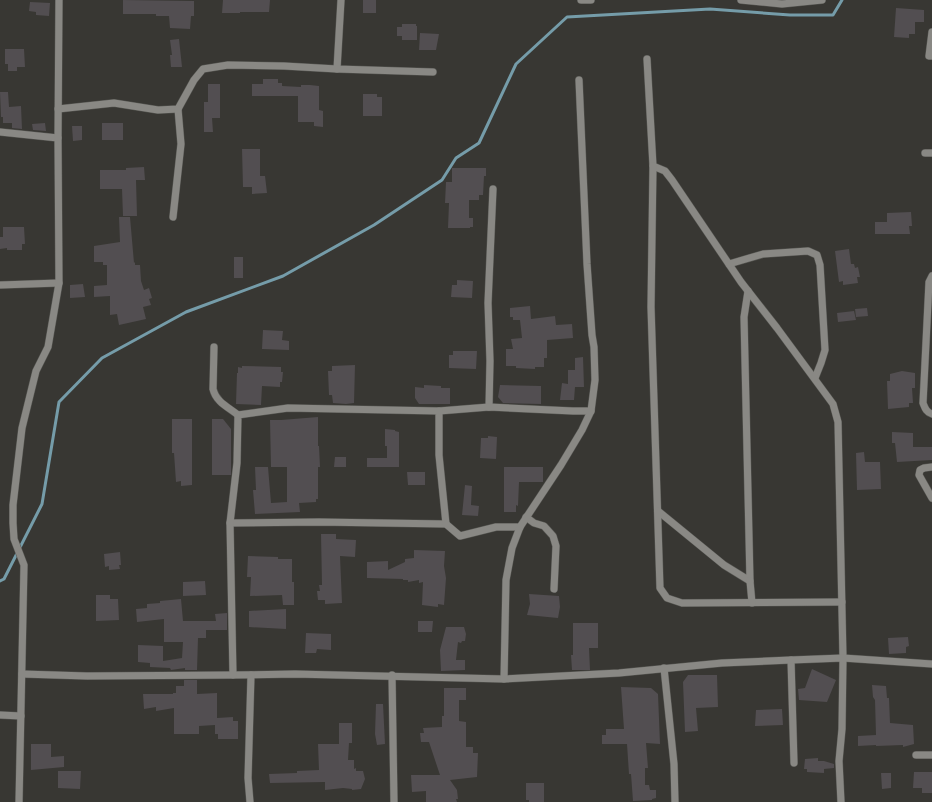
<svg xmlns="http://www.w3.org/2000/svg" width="932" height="802" viewBox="0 0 932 802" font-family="'DejaVu Sans',sans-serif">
<rect width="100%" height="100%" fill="#383733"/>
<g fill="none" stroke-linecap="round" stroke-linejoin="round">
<!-- stream -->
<polyline stroke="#759ca9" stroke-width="3" points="0,581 4,579 42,504 59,402 102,358 186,312 283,276 374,225 442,180 456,158 479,143 516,64 567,17 710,9 790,15 833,15 842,0"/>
</g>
<!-- building -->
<g fill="#524e51">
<polygon points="123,0 194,1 194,16 191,16 190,29 170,28 169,16 156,16 156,14 123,14"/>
<polygon points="223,0 270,0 269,12 240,12 240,13 222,13"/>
<rect x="363" y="0" width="13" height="13"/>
<polygon points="30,2 50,3 49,16 36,15 36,12 29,11"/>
<polygon points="896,8 924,10 924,22 915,22 915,34 909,34 909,38 894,37"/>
<polygon points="402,24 416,24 416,26 417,26 417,40 402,40 402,36 397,36 397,27 402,27"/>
<polygon points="420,33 439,34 436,50 419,50"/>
<polygon points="179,39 182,67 171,67 170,55 172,55 170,40"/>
<polygon points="5,49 24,49 25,67 17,67 17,71 8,71 8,64 5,64"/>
<polygon points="263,79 278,79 278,83 282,83 282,86 301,87 301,85 310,85 319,86 319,110 323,111 323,127 314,126 314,122 298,122 298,96 252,96 252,84 263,84"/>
<polygon points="208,84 220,84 220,118 212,118 213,132 204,132 204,102 208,102"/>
<polygon points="0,92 8,92 9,107 21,106 22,129 12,128 12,123 3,123 3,117 1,117"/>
<polygon points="363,94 377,94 377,97 382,97 382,116 363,116"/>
<polygon points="45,123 46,131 33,130 32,124"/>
<rect x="102" y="123" width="21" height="17"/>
<polygon points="72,126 82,126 82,140 73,141"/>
<polygon points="242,149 260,149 260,176 265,176 267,193 252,194 252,187 243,187"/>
<polygon points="144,167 145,180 136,180 137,216 123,216 122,189 100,189 100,170 126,170 126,168"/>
<polygon points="452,168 486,168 486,176 484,176 483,195 479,195 479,200 469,200 469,218 473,218 473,227 470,227 470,228 448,228 449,203 445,203 446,182 452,182"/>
<polygon points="911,212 912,226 909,226 910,234 875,234 875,222 887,222 887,213"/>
<polygon points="119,217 130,217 134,263 135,262 135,265 140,265 141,281 144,290 149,288 152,298 149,299 151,305 143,307 146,319 119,325 117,314 110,315 110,296 94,297 94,286 107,285 107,265 103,265 103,262 94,262 94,246 120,242"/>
<polygon points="3,227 24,227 25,244 22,244 22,250 7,250 7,248 0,249 0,237 3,237"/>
<polygon points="849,249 851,264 854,264 855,268 858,267 860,277 857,277 858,283 843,285 843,281 839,282 835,251"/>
<rect x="234" y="257" width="9" height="21"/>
<polygon points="457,280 473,281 472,298 451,297 452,285 457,285"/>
<polygon points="83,284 85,297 70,298 70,285"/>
<polygon points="530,306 531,319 555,316 556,325 572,324 573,338 547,340 547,358 544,358 544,367 535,367 535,369 516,368 516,366 506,366 506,349 513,349 511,339 522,338 520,320 513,320 513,317 510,317 510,308"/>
<polygon points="867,308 868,316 856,317 855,309"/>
<polygon points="854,311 856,320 838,322 837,313"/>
<polygon points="263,330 283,331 282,340 289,341 289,350 262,349"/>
<polygon points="453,351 477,351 476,369 449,368 449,355 453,355"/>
<polygon points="583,357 584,387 575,387 574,400 560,400 562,383 568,384 568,370 575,370 575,358"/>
<polygon points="355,365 354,403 346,404 333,403 332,395 329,395 328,371 332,371 332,366"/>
<polygon points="242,366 281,367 281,372 283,372 282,382 280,382 280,387 262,386 261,405 236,404 237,373 238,373 238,367 242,368"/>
<polygon points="902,371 915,373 915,388 912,388 913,403 909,403 909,407 888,409 887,381 890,381 890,374"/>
<polygon points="424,385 441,386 441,388 450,388 450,404 419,404 415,398 415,387 424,388"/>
<polygon points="500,385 541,386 541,404 503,403 498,397"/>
<polygon points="318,417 318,446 319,446 320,467 318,467 318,499 316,499 316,502 299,503 300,512 255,514 253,490 256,490 255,467 268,467 271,503 287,502 287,467 271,467 270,420 281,420"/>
<polygon points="172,419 192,419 192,485 181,486 181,481 176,482 174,453 172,453"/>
<polygon points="212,419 223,419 231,429 231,475 212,475"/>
<polygon points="385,429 395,430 395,431 399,432 399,467 367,467 367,458 387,458 387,446 385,446"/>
<polygon points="892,432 913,433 913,447 932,447 932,460 897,462 895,443 892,443"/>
<polygon points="488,436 497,437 496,459 480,458 481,438 488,438"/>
<polygon points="864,452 865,462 880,462 881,489 857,490 856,453"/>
<polygon points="335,457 346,457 346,467 334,467"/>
<polygon points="504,467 543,467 543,482 519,482 518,506 516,505 516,512 504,512"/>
<polygon points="407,472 425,472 425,485 408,485"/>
<polygon points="465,485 472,486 471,505 479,506 478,516 462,515"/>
<polygon points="321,534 336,534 336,539 356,540 355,557 340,556 342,603 325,604 325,600 318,600 317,591 320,591 319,585 322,585"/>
<polygon points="414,550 445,551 444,566 446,578 444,605 438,604 438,607 422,605 423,582 419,583 419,580 408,582 408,580 403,580 403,579 367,578 367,562 388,561 388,570 405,562 405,559 414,558"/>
<polygon points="120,552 121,565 119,565 120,569 109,570 109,566 105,567 104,554"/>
<polygon points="248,556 278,557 278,559 292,559 292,582 294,582 294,605 283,605 282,595 250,596 251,577 247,577"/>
<polygon points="205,581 206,595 183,596 183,582"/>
<polygon points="529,594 559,596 560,607 558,618 527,615 530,604"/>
<polygon points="96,595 110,595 110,599 118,599 119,620 96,621"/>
<polygon points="181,599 183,621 216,621 215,614 227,613 227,630 206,630 206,638 198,638 197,670 185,670 185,668 171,670 170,668 150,667 150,663 138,662 138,645 163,646 163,661 182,658 183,642 164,642 164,619 137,622 136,609 147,608 147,604 160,603 160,601"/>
<polygon points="286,609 286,629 249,627 249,611"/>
<polygon points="418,621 433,621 432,632 418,632"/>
<polygon points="573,623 598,623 598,648 589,648 590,670 572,670 571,655 573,655"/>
<polygon points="446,627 464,627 466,634 465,641 462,641 461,643 458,642 456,660 465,660 465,670 441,671 440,650"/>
<polygon points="306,633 331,634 331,650 317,649 316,653 305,653"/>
<polygon points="908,637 909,646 906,647 906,653 889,654 888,638"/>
<polygon points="812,669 836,680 827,702 799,700 798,689 805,688"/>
<polygon points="688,675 717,675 718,707 696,708 698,731 685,732 683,682"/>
<polygon points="184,680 197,680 197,694 217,693 217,718 233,717 233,721 238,721 238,739 218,739 218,734 215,734 215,725 199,726 199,734 174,734 174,708 156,711 156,707 144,709 143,694 173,694 173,693 176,693 176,686 184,686"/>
<polygon points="872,685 886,686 887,698 889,698 890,723 913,725 914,744 903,747 903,745 876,746 876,745 858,746 858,736 876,735 875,700 873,697"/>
<polygon points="621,687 651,688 658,694 660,744 646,743 648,768 645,768 645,785 649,785 650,790 656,790 656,798 652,799 652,800 633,801 631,774 629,774 627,744 602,744 602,735 606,735 606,729 624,729"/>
<polygon points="444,688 466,688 466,700 459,700 459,721 466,722 466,747 473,747 473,753 478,753 477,777 450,780 457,790 458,799 456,799 457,802 426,802 426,791 412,792 411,775 440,775 429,742 421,742 420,733 424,733 423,728 442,727 442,716 444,716"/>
<polygon points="376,704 383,704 385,744 377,745 375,734"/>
<polygon points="782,709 783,725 755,726 756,710"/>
<polygon points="339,723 352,723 352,743 349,743 348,760 354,760 354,769 356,768 356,771 363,771 365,779 361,789 352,790 352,789 343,788 325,790 325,782 270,783 269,774 297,773 297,771 319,770 318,744 339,744"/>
<polygon points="31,744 51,744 51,757 64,756 64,767 31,770"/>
<polygon points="818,758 818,761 824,761 834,764 834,768 824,769 824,773 807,772 807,769 804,769 805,759"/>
<polygon points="58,771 81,771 80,789 58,788"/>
<polygon points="914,772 932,772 932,793 922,793 922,788 913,788"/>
<polygon points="881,773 891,773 891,788 882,789"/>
<polygon points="526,783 544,783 544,802 529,802 529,800 526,800"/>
</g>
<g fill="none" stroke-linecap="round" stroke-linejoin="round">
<!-- minor casing -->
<g stroke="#565652" stroke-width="8">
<g id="minor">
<polyline points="581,0 591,0"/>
<polyline points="741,0 782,4 822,0"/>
<polyline points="932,32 929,56 932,56"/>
<polyline points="647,59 653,166 665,171 672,180 741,282 777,328 833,404 838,422 843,658 842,729 839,761 841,802"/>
<polyline points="337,69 341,0"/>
<polyline points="58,109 114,103 158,110 178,109 194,80 203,69 228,65 284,66 337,69 433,72"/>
<polyline points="0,132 58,138"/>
<polyline points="925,153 932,153"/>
<polyline points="653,166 651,307 660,588 667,598 682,603 842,602"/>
<polyline points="173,217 181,144 178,109"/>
<polyline points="729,264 763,254 808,251 817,255 820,265 825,350 821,363 815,378"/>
<path d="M932,276L929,282L923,403C925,408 926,412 932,414"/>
<polyline points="0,285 59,283"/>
<path d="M214,347L213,389C216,402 228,407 238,415"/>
<polyline points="489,407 490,361 488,303 493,189"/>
<polyline points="439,411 489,407 573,411 591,411"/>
<polyline points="932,467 924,468 920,470 919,475 932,498"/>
<polyline points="658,511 724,565 750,581 744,317 748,291"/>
<polyline points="526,517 534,523 544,526 553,536 556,546 554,589"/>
<polyline points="230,523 319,522 446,524 460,536 496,527 520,527"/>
<polyline points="750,581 752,603"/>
<polyline points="791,660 794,763"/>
<polyline points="664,668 674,764 675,802"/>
<polyline points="22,674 87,676 233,675 295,674 504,679 619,673 722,663 791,660 843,658 932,664"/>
<polyline points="233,675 230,523 237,463 238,415 288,408 439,411 439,455 446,524"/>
<polyline points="392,675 394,802"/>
<polyline points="504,679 506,580 512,548 520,527 561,465 582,430 591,411 595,380 594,347 592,335 587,264 579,80"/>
<polyline points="0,715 21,716"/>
<polyline points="916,755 932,755"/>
<polyline points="19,802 24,565 14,539 13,523 13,505 22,428 36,371 48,347 59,283 58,138 59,0"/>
<polyline points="250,802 248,778 251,675"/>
</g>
</g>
<!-- minor -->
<use href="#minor" stroke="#898884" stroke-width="7"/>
</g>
</svg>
